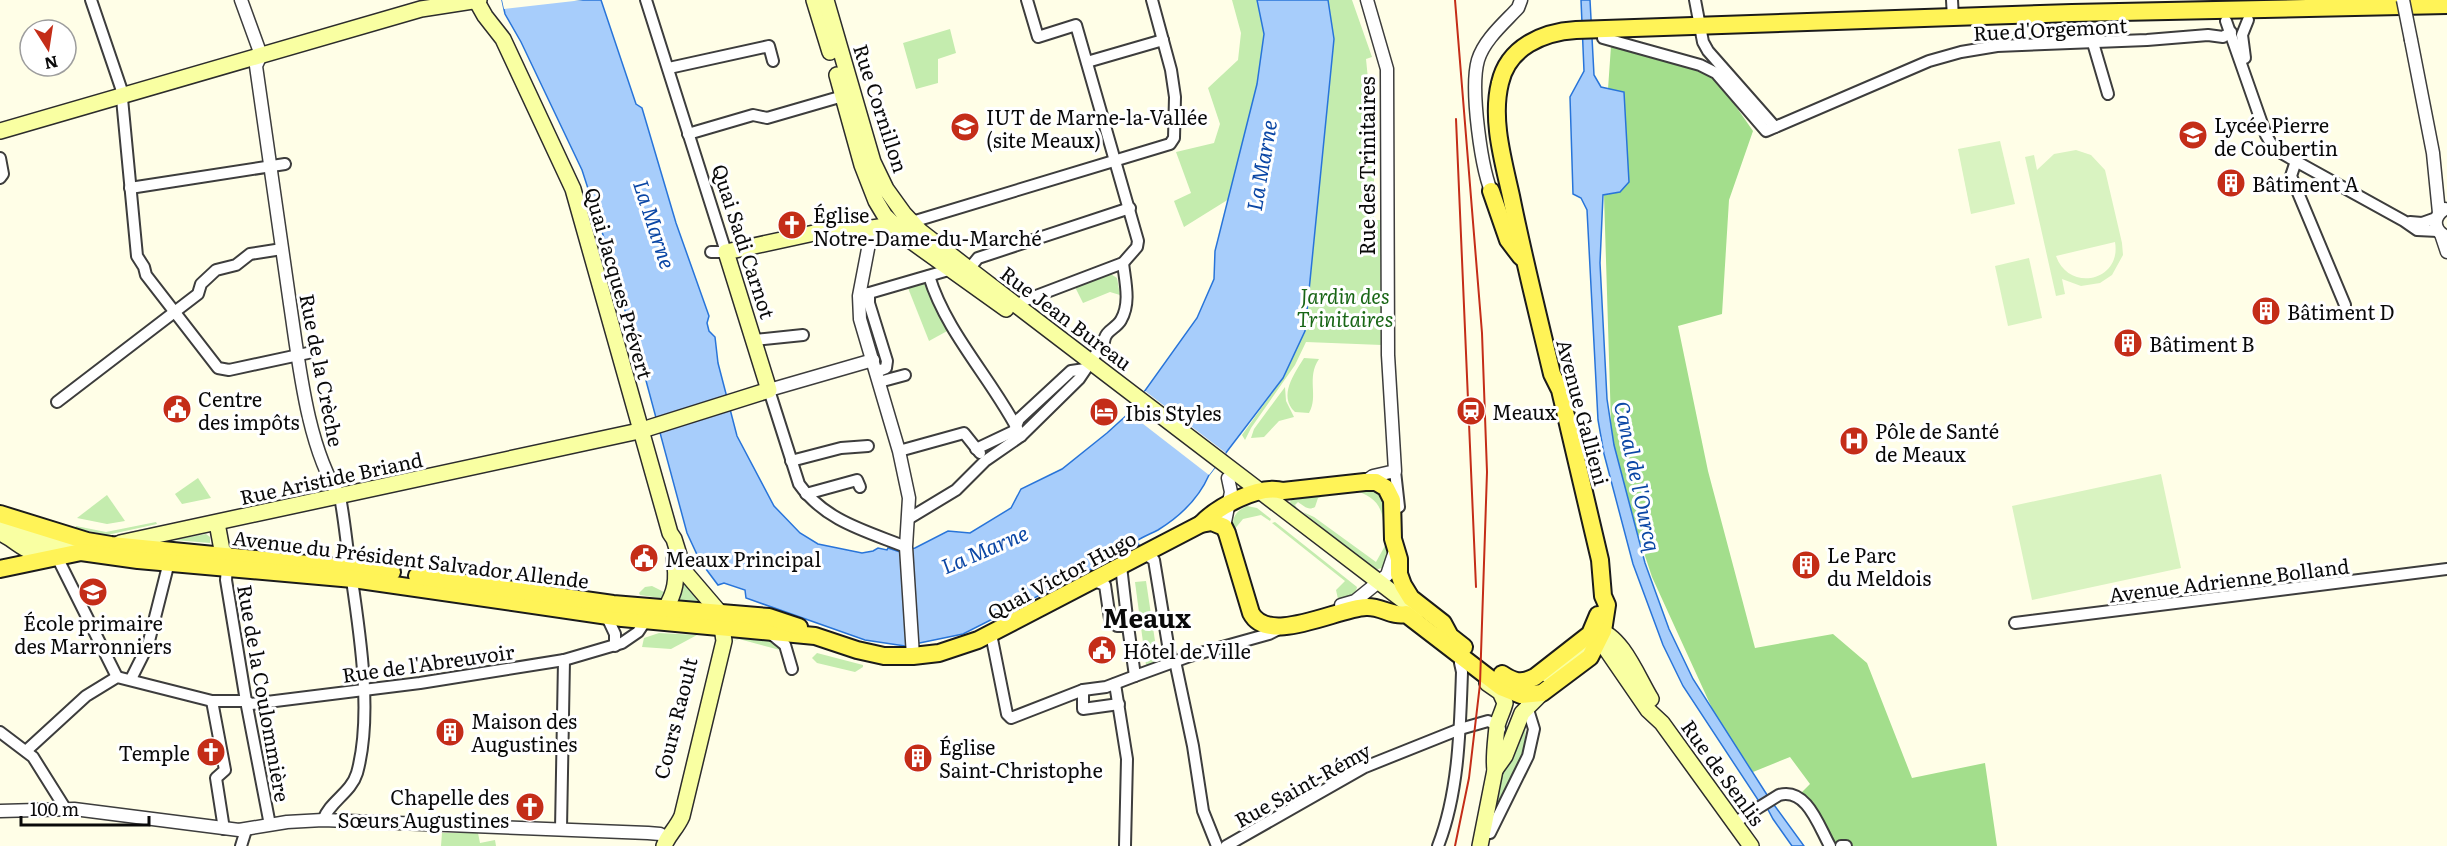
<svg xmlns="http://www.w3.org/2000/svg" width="2447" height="846" viewBox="0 0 2447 846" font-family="Literata,serif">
<rect width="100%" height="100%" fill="#fffee7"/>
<!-- green -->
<g fill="#c4ecae">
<polygon points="1232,0 1257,0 1264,34 1257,84 1229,199 1184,227 1174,201 1191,193 1176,152 1214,143 1220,124 1208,88 1238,60 1241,33"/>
<polygon points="1328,0 1352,0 1372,57 1366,59 1369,89 1374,89 1374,220 1381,220 1382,345 1306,342 1295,365 1251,428 1245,440 1242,435 1283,378 1305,331 1334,39"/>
<polygon points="950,29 956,53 938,59 938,83 916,89 903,43"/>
<polygon points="1106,271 1117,278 1120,295 1110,292 1083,303 1074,285"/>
<polygon points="925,283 949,330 929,341 908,288"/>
<path d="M1304,358L1319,359C1306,378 1319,396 1309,413L1295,412C1278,396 1294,374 1304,358Z"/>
<polygon points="1285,387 1286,401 1294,417 1279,421 1264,437 1251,438 1254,429"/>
<polygon points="198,478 211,498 182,504 175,494"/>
<path d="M1371,488C1386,494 1385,508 1387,523L1383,521C1381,502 1371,496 1354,490Z"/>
<path d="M1331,492L1329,495L1318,498L1315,507C1308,511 1304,506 1298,502L1295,505L1299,511L1290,503L1291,498Z"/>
<polygon points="107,495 125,521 107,524 77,518"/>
<path d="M1247,506L1257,508L1271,519L1270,521L1261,515L1243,519L1233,531C1232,518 1235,511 1247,506Z"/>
<polygon points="1303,512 1314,517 1376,562 1386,544 1384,530 1388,532 1388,556 1385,567 1375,570"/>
<polygon points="156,522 157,524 107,535 75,528 76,526 106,532"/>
<path d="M1275,522L1357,587C1356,596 1346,597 1338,599L1336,590L1345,581L1272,523Z"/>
<polygon points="206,534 210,537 210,543 174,540"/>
<polygon points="1146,581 1158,661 1146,665 1135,582"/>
<polygon points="682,584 685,584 703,603 676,601"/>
<polygon points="652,586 664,592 665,595 660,598 640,595 639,593 645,587"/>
<polygon points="659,633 697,635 671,649 642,647 644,638"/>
<polygon points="742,637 769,639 783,646 780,650 739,639 731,642"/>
<polygon points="817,653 863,665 863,667 855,672 817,663 812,658"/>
<path d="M1525,724C1529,756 1507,788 1493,816C1501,779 1505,757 1525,724Z"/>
<polygon points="442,833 478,833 480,843 495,840 496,846 441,846"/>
</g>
<!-- forest -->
<polygon fill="#a3de8c" points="1611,46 1714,75 1753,131 1729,200 1722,314 1678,326 1708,471 1755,648 1833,634 1867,663 1912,778 1985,763 1997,846 1830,846 1801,793 1810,784 1790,757 1753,772 1716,717 1652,577 1612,456 1604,195 1620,192 1624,93 1608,89"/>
<!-- pitch -->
<g fill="#d9f3c1" fill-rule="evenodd">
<polygon points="2000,141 2015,204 1971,214 1958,149"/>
<path d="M2076,150L2091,155L2105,170L2122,243L2123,255L2112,275L2100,283L2081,286L2062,279L2065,294L2056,296L2025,157L2034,155L2037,170L2054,154ZM2115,242C2122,281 2069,293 2056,256Z"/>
<polygon points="2029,258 2042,318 2008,326 1995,266"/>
<polygon points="2161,474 2181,568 2032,600 2012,506"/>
</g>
<!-- water -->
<g fill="#a7cdfb" stroke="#2874d9" stroke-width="1.5">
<path d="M502,0H601L636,104L642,108L676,223L709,316L707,323L709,331L715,337L718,363L737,436L774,506L800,533L818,544L862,553L873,551L878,548L887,550L888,548L900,552L915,548L948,531L970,533L1011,508L1021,489L1062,469L1107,433L1129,413L1197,318L1214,279L1215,251L1257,84L1264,34L1257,0H1328L1334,39L1305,331L1283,378L1209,475C1199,498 1179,517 1158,530C1151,534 1143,536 1137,541L1139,545L963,634L905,646L865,640L746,598L745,590L724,583L718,585L700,561L687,533L641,362H638L616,275L582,170L521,42L505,14Z"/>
<polygon points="1581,0 1590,0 1594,75 1601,87 1624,92 1629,182 1620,192 1603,195 1600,263 1607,399 1614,445 1645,563 1669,629 1693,679 1769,798 1804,846 1792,846 1773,819 1764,802 1760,803 1683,686 1663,645 1633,564 1604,454 1598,420 1587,210 1581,198 1573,194 1570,97 1584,71"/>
</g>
<!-- pier -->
<g fill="#fffee7">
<polygon points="502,0 583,0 504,9"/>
<polygon points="1145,391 1226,453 1209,475 1129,413"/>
</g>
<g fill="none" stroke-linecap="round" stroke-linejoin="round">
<!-- minor casing -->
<g stroke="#3d3d3d" stroke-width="14">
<g id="minor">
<polyline points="91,0 121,88 137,256 144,267 146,275 218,368 229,370 308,353"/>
<polyline points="646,0 726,252 711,252"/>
<polyline points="1695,0 1703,42 1708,51 1775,127"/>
<polyline points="1952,0 1953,18"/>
<polyline points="2226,21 2266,135 2272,145 2283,154 2404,221 2417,230 2438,231"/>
<polyline points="1603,38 1700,65 1716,73 1766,131 1929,61 1961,52 1997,46 2147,40 2208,35 2223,37 2231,32"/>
<polyline points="2093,43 2108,94"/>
<polyline points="2245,58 2242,35 2248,20"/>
<polyline points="1087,62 1163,40"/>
<polyline points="669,68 769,46 773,61"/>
<polyline points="688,134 753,115 767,118 843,96"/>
<polyline points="0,158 3,174 0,178"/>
<polyline points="2296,161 2291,176 2345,305"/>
<polyline points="130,188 285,164"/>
<polyline points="912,222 1170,144 1174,138 1175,97 1171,70 1152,0"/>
<polyline points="2410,222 2422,223 2436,218"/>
<polyline points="969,269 978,258 1130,208"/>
<path d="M929,276C947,335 994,381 1021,436"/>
<polyline points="869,293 869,303 887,361 886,368 876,372"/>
<polyline points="859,296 952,269"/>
<polyline points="1019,306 1023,301 1123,263 1137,247 1138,241 1076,25 1038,37 1027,0"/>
<polyline points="755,340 803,335"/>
<polyline points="879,382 905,375"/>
<path d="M769,390L799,484C825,521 866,531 906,547"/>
<polyline points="57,402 198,294 201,284 216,270 236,265 250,254 282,249"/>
<polyline points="976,449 1014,431 1019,419 1071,371 1085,369"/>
<polyline points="899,451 964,433 980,453"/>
<polyline points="791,461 841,448 868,446"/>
<polyline points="1395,471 1399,507"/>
<polyline points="806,494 857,480 860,487"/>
<path d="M908,519L956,490L985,461L1021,436L1079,379L1104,342C1105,330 1116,329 1121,320C1131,303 1125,281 1123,263"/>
<polyline points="1145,554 1154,560 1171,663"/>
<polyline points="57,557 117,677"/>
<polyline points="227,568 226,580 246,701 270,825"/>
<polyline points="1094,581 1105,585 1110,619 1117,626 1128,626 1121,566"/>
<polyline points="606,615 615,634 615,646"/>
<polyline points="2015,623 2447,569"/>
<polyline points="1128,626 1135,676 1190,656 1269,634 1283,627"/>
<polyline points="770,633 785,645 792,669"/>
<polyline points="991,634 1007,714 1011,718 1083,690 1106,687 1135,676"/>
<polyline points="1175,661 1193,746 1203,811 1217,846"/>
<polyline points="131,679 148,645 169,562"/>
<polyline points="1115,684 1127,759 1125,846"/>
<polyline points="1083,690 1083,709 1119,704"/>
<polyline points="212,701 225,770 216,778 224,829"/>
<polyline points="0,732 33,757 65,808"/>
<polyline points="26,751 86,696 117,677 212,701 246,701 251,704 420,683 564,660 622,643 638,632 646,620"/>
<path d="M323,820C330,801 351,793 357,773C374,712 358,622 349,560C346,539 344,517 340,497"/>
<path d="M1734,823L1779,795C1807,787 1819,827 1830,846"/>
<polyline points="561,829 564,660"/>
<polyline points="1483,831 1490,833 1528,756 1534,729 1526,703"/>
<polyline points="241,846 246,830"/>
<polyline points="1226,846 1365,767 1460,729 1488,721 1497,725 1500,729"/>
<path d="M1438,846C1459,792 1460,729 1462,672L1460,663"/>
<polyline points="1841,846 1846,846"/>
</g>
</g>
<!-- tertiary casing -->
<g stroke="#3d3d3d" stroke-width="15">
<g id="tertiary">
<path d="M241,0L261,55L256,66L257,73C268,150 279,227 290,304C299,363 307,447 340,497"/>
<polyline points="2411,40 2433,153 2439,213"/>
<path d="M1494,198C1481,172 1470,88 1478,60C1484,40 1504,23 1518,8L1521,0"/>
<path d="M2445,209C2432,217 2433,231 2447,237"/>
<polyline points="872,228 859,296 860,319 899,451 909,498 906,547 913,656"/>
<polyline points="2441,234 2447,252"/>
<polyline points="769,390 873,360"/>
<polyline points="1366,481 1373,476 1395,471 1388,355 1387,69 1367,0"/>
<polyline points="1224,527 1231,492 1228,478"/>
<polyline points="1341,605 1355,601 1387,575 1394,554"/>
<polyline points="0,811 74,809 239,830 287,822 323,820 648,833 660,834 667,838"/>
</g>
</g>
<!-- secondary casing -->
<g stroke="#2c2c2c" stroke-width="18">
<g id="secondary">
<path d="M476,0L485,16L503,39L573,189L670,533L674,539L684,571L720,613L724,641L682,816C677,828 668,835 664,846"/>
<polyline points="814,0 830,52"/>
<polyline points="826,0 873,162 886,189 904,214 920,231 969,269 1417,611"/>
<polyline points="837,75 862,165 876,201 885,216 911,241 1006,309"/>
<polyline points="0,131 421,9 479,0"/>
<polyline points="217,523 222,550 227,555"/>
<polyline points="3,528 81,552"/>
<path d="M0,533C22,543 25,557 52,551"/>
<polyline points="120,543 639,431 769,390 726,252 828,230 872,228 912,222"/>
<path d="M657,611L665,609C675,593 678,579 674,560"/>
<polyline points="1593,630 1648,710 1662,723 1751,846"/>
<path d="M1597,630C1622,635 1638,678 1651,699"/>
<polyline points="1548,675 1577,655 1587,640"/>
<polyline points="1495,770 1505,756 1522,713 1542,693"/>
<path d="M1480,846L1495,770C1493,758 1496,739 1497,726C1499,718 1503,711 1505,703L1500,692L1487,683"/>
</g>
</g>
<!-- primary casing -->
<g stroke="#1b1b1b" stroke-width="20">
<g id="primary">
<polyline points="1491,191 1508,240 1521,257"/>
<polyline points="0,514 87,541 111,545 392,572"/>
<path d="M1201,524C1217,507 1259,484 1283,491L1365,482H1376L1386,488L1392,500L1393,539L1399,559V574L1403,585L1411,598L1443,623L1450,636L1464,647"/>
<path d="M0,569L81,552L138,560L353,579L622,618L815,636L857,650L884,656H913L939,653L978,640L1201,524L1212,522L1224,527L1227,533L1251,613C1268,646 1338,608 1366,607C1381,606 1392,617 1406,614L1501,687L1521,695L1542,693L1590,657L1603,631L1607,605L1603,596L1600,560L1560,390L1552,374C1538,315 1523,256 1511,196C1503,160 1491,119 1500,83C1508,47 1543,32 1576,30L2072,13L2447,5"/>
<polyline points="417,576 613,604 769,617 799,627"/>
<path d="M1502,674C1514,682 1521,684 1535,677L1590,634L1598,615"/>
</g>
</g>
<!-- minor -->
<use href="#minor" stroke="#fff" stroke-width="10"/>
<!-- tertiary -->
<use href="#tertiary" stroke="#fff" stroke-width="12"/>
<!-- secondary -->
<use href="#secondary" stroke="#f9ffa2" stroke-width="15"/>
<!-- primary -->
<use href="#primary" stroke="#fff357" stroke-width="16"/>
<!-- rail -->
<g stroke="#c42d18" stroke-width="2">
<polyline points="1455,0 1482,333 1487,472 1480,684 1469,778 1455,846"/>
<polyline points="1456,119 1476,587"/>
</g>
<!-- tertiary-bridge casing -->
<g stroke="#3d3d3d" stroke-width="15" stroke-linecap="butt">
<polyline id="tertiary-bridge" points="2403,0 2411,40"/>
</g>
<!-- tertiary-bridge -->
<use href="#tertiary-bridge" stroke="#fff" stroke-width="12"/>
</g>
<!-- icons -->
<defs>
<g id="university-disc" transform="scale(1.5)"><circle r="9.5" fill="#c42d18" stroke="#fff"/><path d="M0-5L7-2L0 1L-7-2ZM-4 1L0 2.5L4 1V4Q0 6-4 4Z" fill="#fff"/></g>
<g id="school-disc" transform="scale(1.5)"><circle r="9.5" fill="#c42d18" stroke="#fff"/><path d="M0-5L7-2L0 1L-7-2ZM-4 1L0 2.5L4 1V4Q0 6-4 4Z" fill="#fff"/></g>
<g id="building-disc" transform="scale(1.5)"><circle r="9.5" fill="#c42d18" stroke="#fff"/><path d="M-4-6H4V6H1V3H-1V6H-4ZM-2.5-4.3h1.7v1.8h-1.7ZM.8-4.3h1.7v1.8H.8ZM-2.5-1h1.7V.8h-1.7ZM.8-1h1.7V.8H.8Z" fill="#fff"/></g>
<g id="church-disc" transform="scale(1.5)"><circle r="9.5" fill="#c42d18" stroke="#fff"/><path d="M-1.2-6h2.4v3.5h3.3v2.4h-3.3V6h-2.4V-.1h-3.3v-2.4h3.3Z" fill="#fff"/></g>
<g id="civic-disc" transform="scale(1.5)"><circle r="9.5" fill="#c42d18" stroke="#fff"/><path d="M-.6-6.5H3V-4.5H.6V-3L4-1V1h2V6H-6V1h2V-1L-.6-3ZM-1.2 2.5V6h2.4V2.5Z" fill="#fff"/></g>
<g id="station-disc" transform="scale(1.5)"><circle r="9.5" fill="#c42d18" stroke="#fff"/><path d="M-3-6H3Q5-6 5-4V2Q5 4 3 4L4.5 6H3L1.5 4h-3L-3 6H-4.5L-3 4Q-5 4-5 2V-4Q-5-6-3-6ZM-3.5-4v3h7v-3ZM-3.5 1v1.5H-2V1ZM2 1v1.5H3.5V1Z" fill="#fff"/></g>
<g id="hotel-disc" transform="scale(1.5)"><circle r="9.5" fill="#c42d18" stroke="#fff"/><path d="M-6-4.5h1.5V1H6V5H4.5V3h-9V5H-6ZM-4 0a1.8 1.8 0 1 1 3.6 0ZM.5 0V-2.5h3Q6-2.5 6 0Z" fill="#fff"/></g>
<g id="hospital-disc" transform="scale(1.5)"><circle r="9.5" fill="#c42d18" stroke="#fff"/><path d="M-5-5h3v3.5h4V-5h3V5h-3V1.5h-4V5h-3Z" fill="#fff"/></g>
</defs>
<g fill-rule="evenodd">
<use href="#university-disc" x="965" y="127"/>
<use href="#school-disc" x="2193" y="135"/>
<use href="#building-disc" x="2231" y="183"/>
<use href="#church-disc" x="792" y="225"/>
<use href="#building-disc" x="2266" y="311"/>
<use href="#building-disc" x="2128" y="343"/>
<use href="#civic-disc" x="177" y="409"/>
<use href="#station-disc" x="1471" y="411"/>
<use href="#hotel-disc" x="1104" y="412"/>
<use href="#hospital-disc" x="1854" y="441"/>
<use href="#civic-disc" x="644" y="558"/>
<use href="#building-disc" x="1806" y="565"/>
<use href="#school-disc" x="93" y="592"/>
<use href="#civic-disc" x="1102" y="650"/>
<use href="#building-disc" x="450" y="732"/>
<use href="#church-disc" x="211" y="752"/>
<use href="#building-disc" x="918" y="758"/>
<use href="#church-disc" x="530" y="807"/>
</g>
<g text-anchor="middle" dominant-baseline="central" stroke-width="6" stroke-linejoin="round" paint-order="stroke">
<!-- street labels -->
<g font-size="20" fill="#0a0a0a" stroke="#fff">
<text transform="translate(2050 28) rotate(-3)">Rue d'Orgemont</text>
<text transform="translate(882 108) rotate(72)">Rue Cornillon</text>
<text transform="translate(1366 166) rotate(-90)">Rue des Trinitaires</text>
<text transform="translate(745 241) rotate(72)">Quai Sadi Carnot</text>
<text transform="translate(620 283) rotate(74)">Quai Jacques Prévert</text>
<text transform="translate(1067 317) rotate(37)">Rue Jean Bureau</text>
<text transform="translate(323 370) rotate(79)">Rue de la Crèche</text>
<text transform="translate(1584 412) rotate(75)">Avenue Gallieni</text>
<text transform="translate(331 477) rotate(-12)">Rue Aristide Briand</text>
<text transform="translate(411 558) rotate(7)">Avenue du Président Salvador Allende</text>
<text transform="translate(1061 574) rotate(-28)">Quai Victor Hugo</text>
<text transform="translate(2229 579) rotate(-7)">Avenue Adrienne Bolland</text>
<text transform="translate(428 662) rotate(-8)">Rue de l'Abreuvoir</text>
<text transform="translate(265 693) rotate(80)">Rue de la Coulommière</text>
<text transform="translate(674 718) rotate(-76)">Cours Raoult</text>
<text transform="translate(1724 772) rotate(54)">Rue de Senlis</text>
<text transform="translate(1302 784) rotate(-29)">Rue Saint-Rémy</text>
</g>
<!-- poi labels -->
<g font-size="20" fill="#0a0a0a" stroke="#fff" text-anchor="start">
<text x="986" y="116">IUT de Marne-la-Vallée<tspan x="986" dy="23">(site Meaux)</tspan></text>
<text x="2214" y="124">Lycée Pierre<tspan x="2214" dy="23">de Coubertin</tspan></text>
<text x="2252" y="183">Bâtiment A</text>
<text x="813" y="214">Église<tspan x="813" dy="23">Notre-Dame-du-Marché</tspan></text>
<text x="2287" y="311">Bâtiment D</text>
<text x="2149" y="343">Bâtiment B</text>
<text x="198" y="398">Centre<tspan x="198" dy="23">des impôts</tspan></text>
<text x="1492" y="411">Meaux</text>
<text x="1125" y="412">Ibis Styles</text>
<text x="1875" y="430">Pôle de Santé<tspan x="1875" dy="23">de Meaux</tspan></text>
<text x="1827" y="554">Le Parc<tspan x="1827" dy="23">du Meldois</tspan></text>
<text x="665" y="558">Meaux Principal</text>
<text x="93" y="622" text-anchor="middle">École primaire<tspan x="93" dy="23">des Marronniers</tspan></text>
<text x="1123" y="650">Hôtel de Ville</text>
<text x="471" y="720">Maison des<tspan x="471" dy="23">Augustines</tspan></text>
<text x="939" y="746">Église<tspan x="939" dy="23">Saint-Christophe</tspan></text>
<text x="190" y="752" text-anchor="end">Temple</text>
<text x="509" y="796" text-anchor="end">Chapelle des<tspan x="509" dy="23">Sœurs Augustines</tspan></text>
</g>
<!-- park labels -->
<g font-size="20" font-style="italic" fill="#196616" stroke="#fff">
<text x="1345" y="295">Jardin des<tspan x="1345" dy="23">Trinitaires</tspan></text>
</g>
<!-- water labels -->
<g font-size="21" font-style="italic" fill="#0b47a5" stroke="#fff">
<text transform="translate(1260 165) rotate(-80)">La Marne</text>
<text transform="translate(656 224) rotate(72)">La Marne</text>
<text transform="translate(1639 476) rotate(78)">Canal de l'Ourcq</text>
<text transform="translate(984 548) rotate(-23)">La Marne</text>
</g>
<!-- district labels -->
<g font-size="26" font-weight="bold" fill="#0a0a0a" stroke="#fff">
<text x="1147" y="616">Meaux</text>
</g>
</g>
<!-- north arrow -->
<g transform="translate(48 48) rotate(168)"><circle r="28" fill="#ffffff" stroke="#9d9d9d" stroke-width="1.5"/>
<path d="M0-4.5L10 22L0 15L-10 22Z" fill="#c42d18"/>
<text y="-9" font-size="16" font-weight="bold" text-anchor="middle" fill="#0a0a0a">N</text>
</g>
<!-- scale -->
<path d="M21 816v9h128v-9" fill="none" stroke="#0a0a0a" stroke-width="3"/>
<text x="30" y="816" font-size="18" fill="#0a0a0a" stroke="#ffffff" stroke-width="4.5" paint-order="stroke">100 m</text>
</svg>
